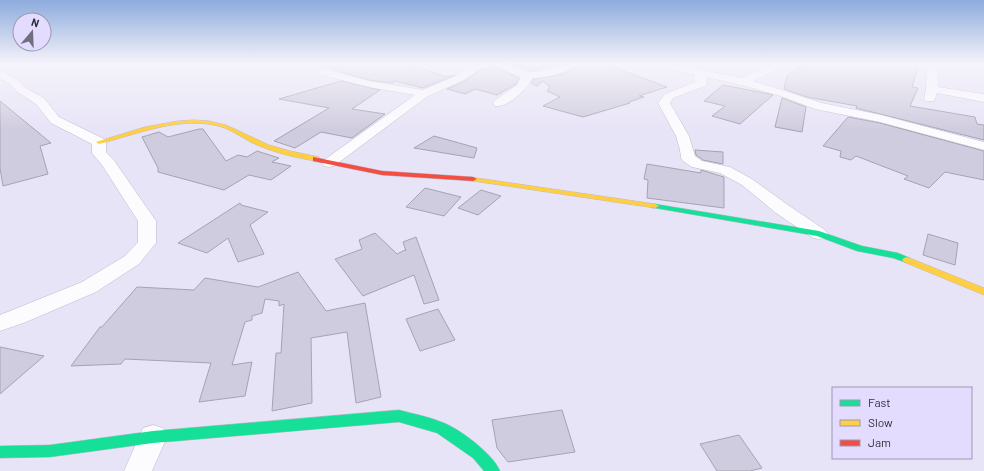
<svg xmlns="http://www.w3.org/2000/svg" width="984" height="471" viewBox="0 0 984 471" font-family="Barlow,sans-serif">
<rect width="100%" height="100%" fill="#e8e4f7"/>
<!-- building -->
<g fill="#d0ccdf" stroke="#a5a3b1">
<polygon points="322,64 409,64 447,77 455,75 423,88 395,81 392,83 369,80 341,72"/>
<polygon points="507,64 563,64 534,70"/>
<polygon points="578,64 605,64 667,87 639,96 644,97 629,102 630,103 583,117 543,106 560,97 547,91 550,87 543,81 537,86 531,83 533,79 563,74 574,68"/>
<polygon points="804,64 919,64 912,87 918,88 910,106 975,117 977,124 984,125 984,140 856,108 857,106 807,97 784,89 787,76"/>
<polygon points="494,66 519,78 516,84 497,95 475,89 465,94 447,89 465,81 480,70 492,67"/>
<polygon points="341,81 380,90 352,109 385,114 352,138 321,132 295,148 274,141 329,108 279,99"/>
<polygon points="723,85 769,94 773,95 740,124 712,116 725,106 704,101"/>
<polygon points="782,98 806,107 802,132 775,127"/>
<polygon points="0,101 51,143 40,146 48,174 3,186 0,168"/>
<polygon points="848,117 880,123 984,151 984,180 945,172 929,188 904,179 908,176 856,156 851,160 840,157 841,151 823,146"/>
<polygon points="199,129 203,129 226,161 238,155 247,157 257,151 279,158 272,162 291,166 271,180 249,175 224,190 158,172 158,168 142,137 159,132 168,137"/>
<polygon points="434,136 477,148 474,158 414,148"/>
<polygon points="695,150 723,152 723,164 703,160 696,155"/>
<polygon points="647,164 701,173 701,170 724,177 724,208 647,198 648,180 644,179"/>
<polygon points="425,188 461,197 444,216 406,207"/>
<polygon points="481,190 501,196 478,215 458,208"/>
<polygon points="240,203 241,205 268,212 250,225 264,254 238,262 228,238 207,253 178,243"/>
<polygon points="375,233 397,254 405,250 406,251 403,242 416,237 439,300 424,304 414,275 363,296 335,259 362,249 359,240"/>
<polygon points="928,234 958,243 955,265 923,255"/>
<polygon points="298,272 326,311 365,303 381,397 356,403 347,332 311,338 312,403 272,411 276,353 281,353 284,304 279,306 279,301 265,299 262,313 252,316 252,320 245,322 232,365 252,362 245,396 199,402 211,363 125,359 121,364 71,366 100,327 102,327 137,287 194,290 205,278 258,287"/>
<polygon points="438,309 455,340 420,351 406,319"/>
<polygon points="0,347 44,356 0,394"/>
<polygon points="562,410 575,452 508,462 497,448 492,420"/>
<polygon points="739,435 762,468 750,471 717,471 700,444"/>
</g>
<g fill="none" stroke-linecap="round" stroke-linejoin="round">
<!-- street casing -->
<g stroke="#bebac9" stroke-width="1">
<g id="street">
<polygon points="476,64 493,64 492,66 479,69 464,80 428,96 334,166 329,167 324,166 322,163 324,160 415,95 369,87 318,74 317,72 318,70 322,69 369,81 423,90 456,76 471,65"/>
<path d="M494,64C509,62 519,72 534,72C549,72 562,62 577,64C569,73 544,78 532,78C528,89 507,108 495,106L493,103L495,100L517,85L521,77L508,72Z"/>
<polygon points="656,64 673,64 742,78 772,64 784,64 783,66 753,81 822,103 881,115 984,142 984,150 880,122 815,109 781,96 741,85 706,77 707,84 705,86 673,98 670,103 689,136 695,156 702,161 730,167 752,179 788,205 825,230 828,234 825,238 819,239 813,238 776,213 742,185 720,173 692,167 683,161 681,158 680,150 676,136 658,103 665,94 695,82 695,75 657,66"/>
<polygon points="927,64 937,64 938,87 984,94 984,102 937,93 934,101 926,101 924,99 926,89"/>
<polygon points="0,70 18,80 24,87 44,98 59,117 104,139 106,142 106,152 113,159 156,221 156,243 139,264 96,292 26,322 0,331 0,315 82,282 125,256 138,242 138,221 102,165 92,153 92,144 51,123 36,104 16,91 10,84 0,78"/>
<polygon points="153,425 163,428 167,437 152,471 124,471 143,428"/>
</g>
</g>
<!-- fast casing -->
<g stroke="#bebac9" stroke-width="1">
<g id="fast">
<polygon points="652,204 655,204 819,231 862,246 898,253 910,258 912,260 907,263 893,258 857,251 817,236 655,208 652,208 651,206"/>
<path d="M399,410C414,414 430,417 444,423C461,430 493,454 500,471H484L473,458L437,433L399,422L153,443L50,457L0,458V446L50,445L153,431Z"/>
</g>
</g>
<!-- slow casing -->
<g stroke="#bebac9" stroke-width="1">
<g id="slow">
<path d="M194,120L209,121L226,125L269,145L290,151L319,157L320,159L316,161C296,158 276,153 257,145C245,140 234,131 222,127C181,115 138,134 99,144L96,142L145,127L178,121Z"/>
<polygon points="470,177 655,204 659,206 655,208 473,181 469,179"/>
<polygon points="907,257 984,288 984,295 904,262 902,260 904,258"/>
</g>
</g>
<!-- jam casing -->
<g stroke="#bebac9" stroke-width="1">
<polygon id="jam" points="313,157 382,171 473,177 477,179 473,181 382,175 313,161"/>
</g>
<!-- street -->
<use href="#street" fill="#fcfbfe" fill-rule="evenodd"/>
<!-- fast -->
<use href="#fast" fill="#16e098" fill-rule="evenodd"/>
<!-- slow -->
<use href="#slow" fill="#ffcf43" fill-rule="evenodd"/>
<!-- jam -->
<use href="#jam" fill="#f24e42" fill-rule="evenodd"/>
</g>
<!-- sky -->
<linearGradient id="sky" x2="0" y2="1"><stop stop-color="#8dabdc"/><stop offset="0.49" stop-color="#f5f3fb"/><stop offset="1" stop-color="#f5f3fb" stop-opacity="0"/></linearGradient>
<rect width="984" height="130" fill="url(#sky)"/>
<!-- legend -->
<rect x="832" y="387" width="140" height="72" fill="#e3dcff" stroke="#9c97b1"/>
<rect x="840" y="400" width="20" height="6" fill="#16e098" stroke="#9c97b1"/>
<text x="868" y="407" font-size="12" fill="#312f3c">Fast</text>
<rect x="840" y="420" width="20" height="6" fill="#ffcf43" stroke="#9c97b1"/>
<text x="868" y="427" font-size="12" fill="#312f3c">Slow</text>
<rect x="840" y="440" width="20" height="6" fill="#f24e42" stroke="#9c97b1"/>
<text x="868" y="447" font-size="12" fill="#312f3c">Jam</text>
<!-- north arrow -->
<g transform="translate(32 32) rotate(19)"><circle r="19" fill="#e3dcff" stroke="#9c97b1"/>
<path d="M0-3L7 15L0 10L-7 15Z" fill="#716e7d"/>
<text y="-6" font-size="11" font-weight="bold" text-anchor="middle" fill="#312f3c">N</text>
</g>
</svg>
